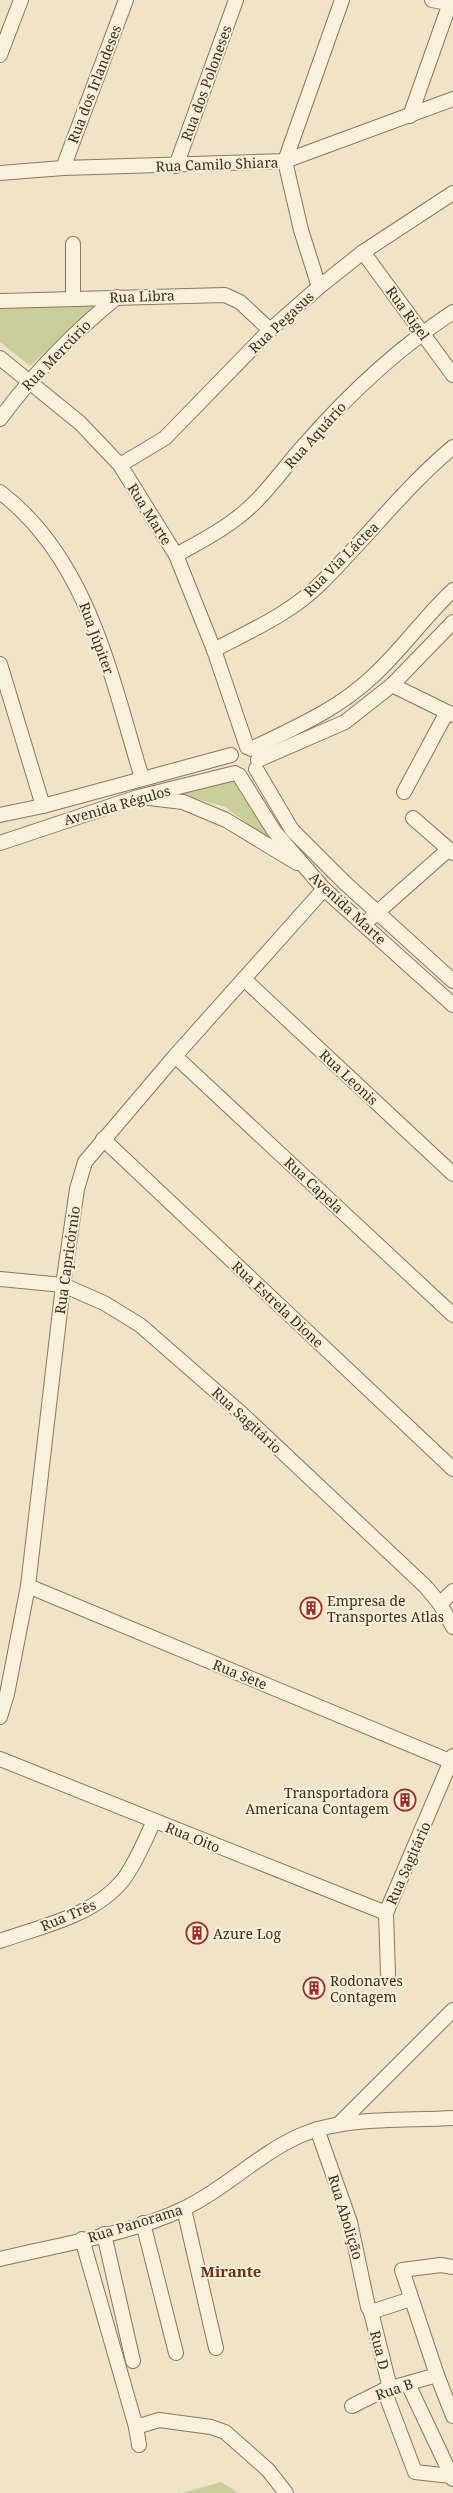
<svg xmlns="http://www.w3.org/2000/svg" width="453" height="2493" viewBox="0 0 453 2493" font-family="'Noto Serif',serif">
<rect width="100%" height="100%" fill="#f0e4c8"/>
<!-- green -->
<g fill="#c9cf9b">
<polygon points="98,304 30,366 0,342 0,307"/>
<polygon points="233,781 276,845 225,807 180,794"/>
<polygon points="221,2482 239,2493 182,2493"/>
</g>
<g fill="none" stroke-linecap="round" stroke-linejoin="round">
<!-- minor casing -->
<g stroke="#8d765c" stroke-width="16">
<g id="minor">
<polyline points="432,0 453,4"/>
<polyline points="0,55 21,0"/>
<polyline points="410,116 450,3"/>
<polyline points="176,166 236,0"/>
<polyline points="63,168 126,0"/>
<polyline points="0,173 63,168 285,161 453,99"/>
<polyline points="73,244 73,298"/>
<polyline points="363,252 453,375"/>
<polyline points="319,287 301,230 285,161 342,0"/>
<polyline points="0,301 225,295 240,302 270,330"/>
<polyline points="0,358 80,423 120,465 176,555 214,650 247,747"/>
<path d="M0,419C34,373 73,333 117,297"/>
<polyline points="120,465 165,438 270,330 319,287 363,252 453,193"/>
<path d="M0,492C89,560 111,677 142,778"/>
<path d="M176,555C196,544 218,533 237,518C265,497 283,468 306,443C349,394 398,348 453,312"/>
<path d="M214,650C250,631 291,613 320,584C366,539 404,488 453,447"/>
<polyline points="0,664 43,806"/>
<polyline points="392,685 453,715"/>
<path d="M251,749C294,728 337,710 372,677C401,651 424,617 453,590"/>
<polyline points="258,760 345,722 392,685 453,622"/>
<polyline points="256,769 292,830 345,883 453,981"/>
<polyline points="239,775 274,831 324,889 453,1005"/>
<polyline points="404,792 447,712"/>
<polyline points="149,798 183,802 226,820 297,863"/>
<polyline points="0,815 43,806 231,755"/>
<polyline points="413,818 453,853"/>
<polyline points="0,843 138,797 235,773"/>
<polyline points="371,918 449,849"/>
<polyline points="244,979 453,1174"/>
<polyline points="175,1056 453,1315"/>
<polyline points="103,1139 453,1469"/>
<polyline points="0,1279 63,1285 104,1303 140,1325 242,1414 426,1587 440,1604 453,1627"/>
<polyline points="28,1586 452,1762"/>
<polyline points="440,1604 453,1591"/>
<polyline points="0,1717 7,1694 28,1586 63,1285 77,1189 85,1162 175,1056 324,889"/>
<polyline points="0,1759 386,1913"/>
<path d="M0,1941C42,1926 94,1916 123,1880C136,1863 145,1840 154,1821"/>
<polyline points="388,1974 386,1913 453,1756"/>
<polyline points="339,2124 453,2010"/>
<polyline points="317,2129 350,2222 368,2307 371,2312 411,2299"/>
<polyline points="184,2209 216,2348"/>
<polyline points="143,2223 176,2353"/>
<polyline points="104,2234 133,2361"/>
<polyline points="82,2239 136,2427 139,2445"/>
<path d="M0,2259C56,2245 132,2234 183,2209C222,2191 259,2154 299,2136C344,2116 404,2121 453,2118"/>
<polyline points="453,2267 441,2265 402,2270 437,2375 453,2416"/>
<polyline points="371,2312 390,2388"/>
<polyline points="408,2384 453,2479"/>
<polyline points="384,2390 415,2472 451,2476"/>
<polyline points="352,2406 384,2390 437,2375"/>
<polyline points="136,2427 159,2420 211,2427 225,2432 268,2470 286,2493"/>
</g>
</g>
<!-- minor -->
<use href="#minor" stroke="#faf1dc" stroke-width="14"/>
</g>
<!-- icons -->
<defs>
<g id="building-ring" transform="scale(1.125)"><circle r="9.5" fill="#f7eed8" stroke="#9e2a2b" stroke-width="1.5"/><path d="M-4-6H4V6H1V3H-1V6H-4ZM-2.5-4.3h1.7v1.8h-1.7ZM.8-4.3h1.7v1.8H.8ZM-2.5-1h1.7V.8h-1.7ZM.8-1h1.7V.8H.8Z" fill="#9e2a2b"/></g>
</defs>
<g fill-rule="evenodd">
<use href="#building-ring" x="311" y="1608"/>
<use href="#building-ring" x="405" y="1800"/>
<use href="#building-ring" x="197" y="1933"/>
<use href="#building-ring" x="314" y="1988"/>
</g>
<g text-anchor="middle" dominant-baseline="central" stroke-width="4" stroke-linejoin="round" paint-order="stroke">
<!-- street labels -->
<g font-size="14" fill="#3d2e20" stroke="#f7eed8">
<text transform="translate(206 83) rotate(-70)">Rua dos Poloneses</text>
<text transform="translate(94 84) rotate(-69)">Rua dos Irlandeses</text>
<text transform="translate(217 164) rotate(-2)">Rua Camilo Shiara</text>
<text transform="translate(142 296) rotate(-2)">Rua Libra</text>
<text transform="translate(408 313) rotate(54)">Rua Rigel</text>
<text transform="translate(281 322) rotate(-43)">Rua Pegasus</text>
<text transform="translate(56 355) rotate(-46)">Rua Mercúrio</text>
<text transform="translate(315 435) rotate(-48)">Rua Aquário</text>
<text transform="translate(150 514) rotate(58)">Rua Marte</text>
<text transform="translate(341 559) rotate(-45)">Rua Via Láctea</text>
<text transform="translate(97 638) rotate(70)">Rua Júpiter</text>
<text transform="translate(117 805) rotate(-16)">Avenida Régulos</text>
<text transform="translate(348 908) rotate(43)">Avenida Marte</text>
<text transform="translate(349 1077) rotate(43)">Rua Leonis</text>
<text transform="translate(314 1185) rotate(43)">Rua Capela</text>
<text transform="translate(67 1260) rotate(-82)">Rua Capricórnio</text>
<text transform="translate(278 1304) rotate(43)">Rua Estrela Dione</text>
<text transform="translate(247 1420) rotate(43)">Rua Sagitário</text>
<text transform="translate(240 1674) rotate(22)">Rua Sete</text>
<text transform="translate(193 1837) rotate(22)">Rua Oito</text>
<text transform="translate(408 1863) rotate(-66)">Rua Sagitário</text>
<text transform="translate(68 1915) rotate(-23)">Rua Três</text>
<text transform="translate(346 2217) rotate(73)">Rua Abolição</text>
<text transform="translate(135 2223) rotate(-17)">Rua Panorama</text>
<text transform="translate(380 2350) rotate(76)">Rua D</text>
<text transform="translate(394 2389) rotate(-19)">Rua B</text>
</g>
<!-- poi labels -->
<g font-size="14" fill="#3d2e20" stroke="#f7eed8" text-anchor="start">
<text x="327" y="1600">Empresa de<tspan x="327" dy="16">Transportes Atlas</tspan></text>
<text x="389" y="1792" text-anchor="end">Transportadora<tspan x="389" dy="16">Americana Contagem</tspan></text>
<text x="213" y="1933">Azure Log</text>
<text x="330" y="1980">Rodonaves<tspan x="330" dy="16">Contagem</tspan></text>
</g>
<!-- neighbourhood labels -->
<g font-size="15" font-weight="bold" fill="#6b2e1e" stroke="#f7eed8">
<text x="231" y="2271">Mirante</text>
</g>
</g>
</svg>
